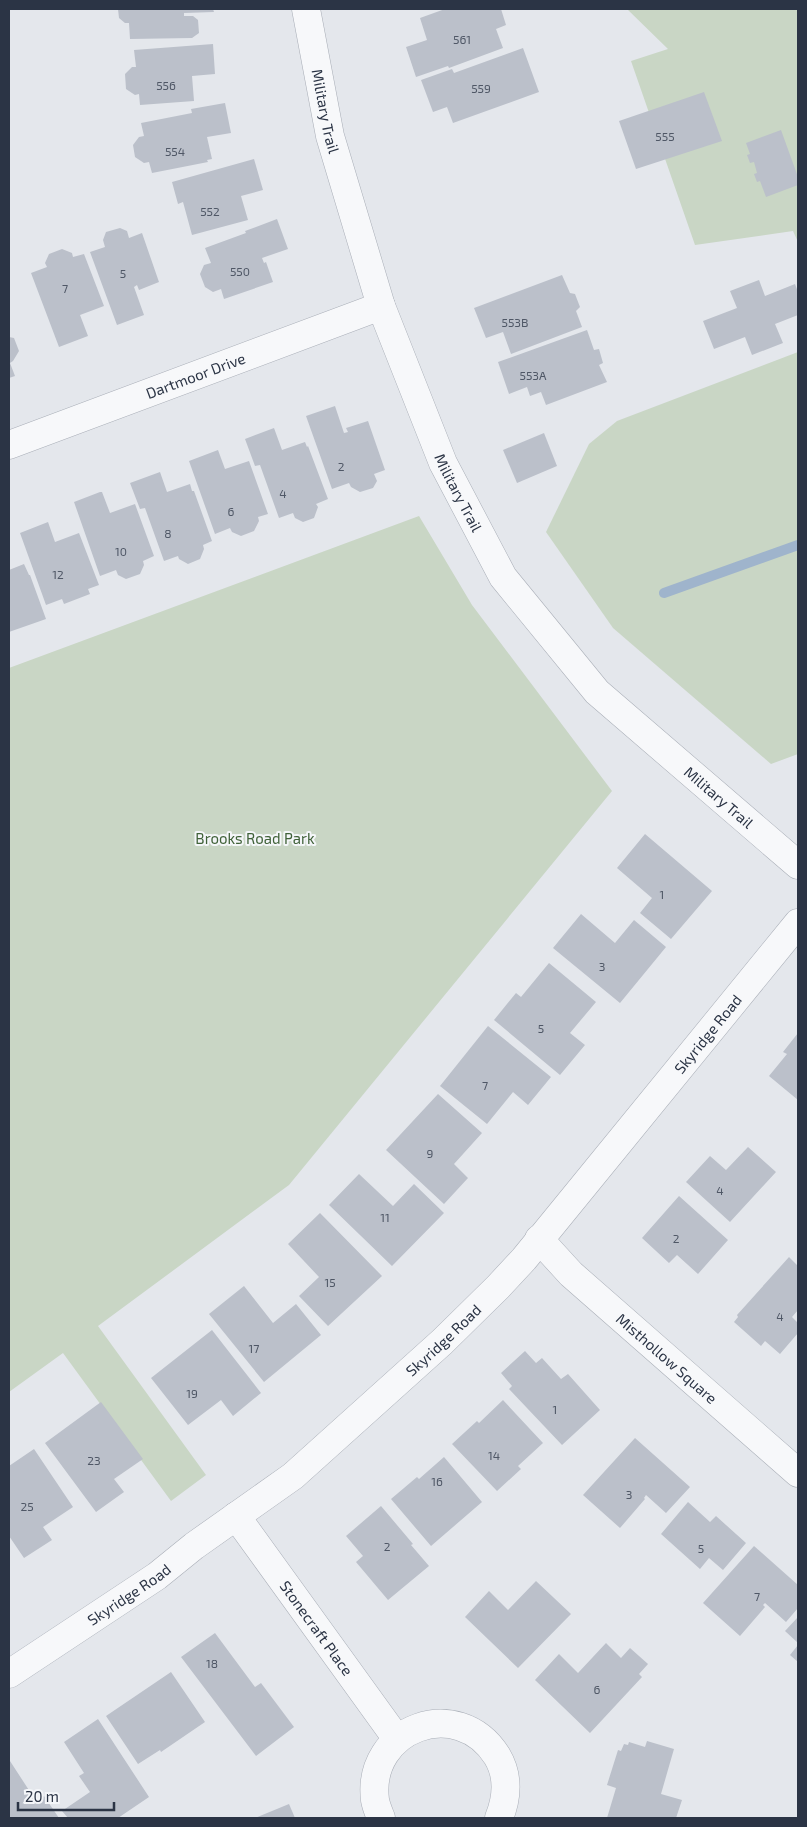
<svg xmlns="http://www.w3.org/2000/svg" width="807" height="1827" viewBox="0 0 807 1827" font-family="'Exo 2',sans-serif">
<rect width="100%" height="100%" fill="#e4e7ec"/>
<!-- green -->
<g fill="#c9d6c5">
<polygon points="627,9 798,9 798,242 793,231 695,245 631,61 668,49"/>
<polygon points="798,352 798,754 771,764 613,628 546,532 589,444 617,421"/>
<polygon points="419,516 472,605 612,791 289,1185 98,1326 206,1475 171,1501 63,1353 9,1392 9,668"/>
</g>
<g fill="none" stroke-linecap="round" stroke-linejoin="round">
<!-- stream -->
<polyline stroke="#9fb4cc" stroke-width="10" points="664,593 798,545"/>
</g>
<!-- building -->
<g fill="#bbc0ca">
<polygon points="118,9 213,9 214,12 184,13 184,16 193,16 198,20 199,33 192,38 130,39 129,23 125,23 119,18"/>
<polygon points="445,9 501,9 506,25 496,29 503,48 449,68 448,66 416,77 406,47 427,40 420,18"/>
<polygon points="213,44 215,74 192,76 194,101 140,105 139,94 135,95 126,89 125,74 132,67 136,67 134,50"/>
<polygon points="523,48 539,92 453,123 447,107 433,112 421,80 452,69 454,73"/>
<polygon points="704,92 722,141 636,169 619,121"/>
<polygon points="225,103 231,133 207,137 212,159 207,160 208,162 152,173 149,162 144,163 135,157 133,145 139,137 144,136 141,123 192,113 191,109"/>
<polygon points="781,130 798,177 798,185 766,197 760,181 757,182 754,174 757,173 754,162 750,163 747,155 750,154 746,143"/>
<polygon points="254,159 263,190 241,196 248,220 192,235 183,202 178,204 172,182"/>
<polygon points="277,219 288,249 262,258 264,263 266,262 273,282 224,299 221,289 213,292 205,287 200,274 204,265 211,263 205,248 246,233 245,231"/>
<polygon points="120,228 127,231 129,238 142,233 159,282 139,290 137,285 134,287 144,315 117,325 90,252 105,247 103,240 106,232"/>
<polygon points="62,249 72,253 73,257 84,254 104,306 80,315 88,336 59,347 31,273 47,267 45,263 49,254"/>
<polygon points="562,275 570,293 575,294 580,307 576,311 582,327 511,354 503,332 486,338 474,308"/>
<polygon points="759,280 765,296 795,284 798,292 798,315 775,324 783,343 752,355 745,337 714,349 703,321 737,308 730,291"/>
<polygon points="587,330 594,350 599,349 603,363 599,365 607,382 546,405 541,392 530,396 527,387 509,394 498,362"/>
<polygon points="9,337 14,338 19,351 13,361 10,363 15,376 9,378"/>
<polygon points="335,406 344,433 348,432 346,428 368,421 385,470 374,474 377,481 373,488 360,492 351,487 349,483 332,489 306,416"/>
<polygon points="274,428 282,450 305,442 307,447 308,446 328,499 316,504 318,507 314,518 303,522 295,518 293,513 279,518 260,465 255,466 245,439"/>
<polygon points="544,433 557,466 517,483 503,450"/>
<polygon points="218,450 225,469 249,461 268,514 258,517 259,521 254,531 241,536 232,532 230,528 215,534 189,461"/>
<polygon points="160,472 167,492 190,484 192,491 194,491 212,541 203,545 204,549 200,559 188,564 179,559 178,556 164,561 145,508 140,509 130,483"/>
<polygon points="100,492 102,492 110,513 135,504 154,556 143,561 144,565 140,574 126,579 118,575 116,570 100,576 74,502"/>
<polygon points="48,522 55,542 79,533 99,585 88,589 90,594 64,604 62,599 46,605 20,533"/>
<polygon points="24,564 29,575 30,575 46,619 9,632 9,570"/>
<polygon points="645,834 712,891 671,939 640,913 652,898 617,868"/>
<polygon points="581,914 615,943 634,920 666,947 620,1003 553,948"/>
<polygon points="549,963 596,1002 570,1033 585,1045 560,1075 494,1020 516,993 521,997"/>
<polygon points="488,1026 551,1077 528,1105 513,1092 487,1124 440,1086"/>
<polygon points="798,1033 798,1100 769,1076 787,1054 783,1052"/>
<polygon points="438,1094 482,1133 454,1164 468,1178 444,1204 386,1150"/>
<polygon points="748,1147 776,1172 730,1222 686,1182 710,1156 726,1170"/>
<polygon points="359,1174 393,1206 414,1184 444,1213 392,1266 329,1205"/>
<polygon points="679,1196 728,1240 698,1274 677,1255 669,1263 642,1238"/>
<polygon points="320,1213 382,1276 328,1326 299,1296 319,1277 288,1244"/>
<polygon points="789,1257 798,1266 798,1310 792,1317 798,1323 798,1333 780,1354 765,1341 761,1346 734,1322 738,1317 737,1315"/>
<polygon points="244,1286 273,1323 296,1304 321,1335 264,1382 209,1314"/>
<polygon points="212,1330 261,1393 233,1416 221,1400 188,1425 151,1378"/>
<polygon points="525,1351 536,1363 542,1358 561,1379 568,1374 600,1410 562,1445 509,1389 512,1386 501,1373"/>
<polygon points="503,1400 543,1443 518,1466 521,1469 497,1491 452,1444 477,1421 479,1423"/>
<polygon points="101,1402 143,1459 114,1479 124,1492 96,1512 45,1443"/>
<polygon points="635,1438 690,1487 666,1513 646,1495 644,1498 645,1499 620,1528 583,1495"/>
<polygon points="34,1449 73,1507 43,1527 52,1540 24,1558 9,1536 9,1466"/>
<polygon points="444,1457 482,1502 431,1546 391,1499 417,1477 419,1479"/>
<polygon points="688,1502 710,1522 716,1516 746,1543 723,1570 709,1558 700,1569 661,1534"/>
<polygon points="381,1506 413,1544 411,1545 429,1566 388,1600 356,1562 363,1556 346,1536"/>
<polygon points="754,1546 798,1585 798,1608 786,1622 765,1603 763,1605 765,1607 740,1636 703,1603"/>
<polygon points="536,1581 571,1614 518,1668 465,1617 489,1591 508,1610"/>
<polygon points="798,1617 798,1643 785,1631"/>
<polygon points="215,1633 255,1687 261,1683 294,1727 256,1756 181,1657"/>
<polygon points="606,1643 621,1658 630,1648 648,1664 639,1674 642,1677 590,1733 535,1680 559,1654 578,1673"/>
<polygon points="798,1645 798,1662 790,1655"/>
<polygon points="171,1672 205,1722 161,1752 160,1750 138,1764 106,1716"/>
<polygon points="98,1719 149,1797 118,1818 68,1818 62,1811 90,1792 79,1776 84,1773 64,1742"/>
<polygon points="647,1741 674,1749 661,1794 682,1800 676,1818 607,1818 616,1788 607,1785 618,1750 621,1751 624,1744 628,1745 629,1742 645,1747"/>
<polygon points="10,1761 36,1801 44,1796 59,1818 9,1818 9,1763"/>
<polygon points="289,1804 295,1818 255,1818"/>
</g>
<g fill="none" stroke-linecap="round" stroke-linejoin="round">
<!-- minor casing -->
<g stroke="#a9aeb7" stroke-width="29">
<g id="minor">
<path id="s1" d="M306,9L330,136L381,306L443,463L503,577L597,692L798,865"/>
<path id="s2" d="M9,445L381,306"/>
<path id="s3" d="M539,1239L571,1274L798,1473"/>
<path id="s4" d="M236,1516L397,1739"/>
<path id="s5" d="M9,1674L157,1576L194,1546L293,1476L442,1342L498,1287L524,1259L798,923"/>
<path d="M381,1818C379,1813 376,1806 375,1800C366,1728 458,1694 497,1756C509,1776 507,1798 499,1818"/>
</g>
</g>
<!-- minor -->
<use href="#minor" stroke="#f7f8fa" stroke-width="28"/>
</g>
<g text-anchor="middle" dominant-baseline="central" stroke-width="4" stroke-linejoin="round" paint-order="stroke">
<!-- number labels -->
<g font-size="12" fill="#4f5766">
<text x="462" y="39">561</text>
<text x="166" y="85">556</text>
<text x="481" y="88">559</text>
<text x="665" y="136">555</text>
<text x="175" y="151">554</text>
<text x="210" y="211">552</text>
<text x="240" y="271">550</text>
<text x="123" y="273">5</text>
<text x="65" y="288">7</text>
<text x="515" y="322">553B</text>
<text x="533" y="375">553A</text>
<text x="341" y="466">2</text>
<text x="283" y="493">4</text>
<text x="231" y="511">6</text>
<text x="168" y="533">8</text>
<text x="121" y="551">10</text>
<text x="58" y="574">12</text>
<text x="662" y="894">1</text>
<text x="602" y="966">3</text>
<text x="541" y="1028">5</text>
<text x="485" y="1085">7</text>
<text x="430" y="1153">9</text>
<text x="720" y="1190">4</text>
<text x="385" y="1217">11</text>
<text x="676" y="1238">2</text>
<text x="330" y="1282">15</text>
<text x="780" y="1316">4</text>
<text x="254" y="1348">17</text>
<text x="192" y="1393">19</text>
<text x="555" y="1409">1</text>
<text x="494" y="1455">14</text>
<text x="94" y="1460">23</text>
<text x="437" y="1481">16</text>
<text x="629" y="1494">3</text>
<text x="27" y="1506">25</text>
<text x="387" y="1546">2</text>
<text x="701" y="1548">5</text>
<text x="757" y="1596">7</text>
<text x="212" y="1663">18</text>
<text x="597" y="1689">6</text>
</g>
<!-- street labels -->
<g font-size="15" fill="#2b3445" stroke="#f4f6f9">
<text stroke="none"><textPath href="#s1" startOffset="104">Military Trail</textPath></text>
<text stroke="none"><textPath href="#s2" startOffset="199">Dartmoor Drive</textPath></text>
<text stroke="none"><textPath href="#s1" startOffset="509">Military Trail</textPath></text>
<text stroke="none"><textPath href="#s1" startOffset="914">Military Trail</textPath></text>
<text stroke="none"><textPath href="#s5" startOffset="954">Skyridge Road</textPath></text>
<text stroke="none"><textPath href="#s5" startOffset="549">Skyridge Road</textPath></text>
<text stroke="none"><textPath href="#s3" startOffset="175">Misthollow Square</textPath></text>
<text stroke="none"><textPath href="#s5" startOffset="144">Skyridge Road</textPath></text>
<text stroke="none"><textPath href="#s4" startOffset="138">Stonecraft Place</textPath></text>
</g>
<!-- park labels -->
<g font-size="15" fill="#3f6138" stroke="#f4f6f9">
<text x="255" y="838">Brooks Road Park</text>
</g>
</g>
<!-- border -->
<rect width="807" height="1827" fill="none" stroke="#2b3445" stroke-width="20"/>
<!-- scale -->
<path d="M18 1802v8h96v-8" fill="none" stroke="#2b3445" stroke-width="2.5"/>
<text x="25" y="1802" font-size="15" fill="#2b3445" stroke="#f4f6f9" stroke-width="4" paint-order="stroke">20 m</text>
</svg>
